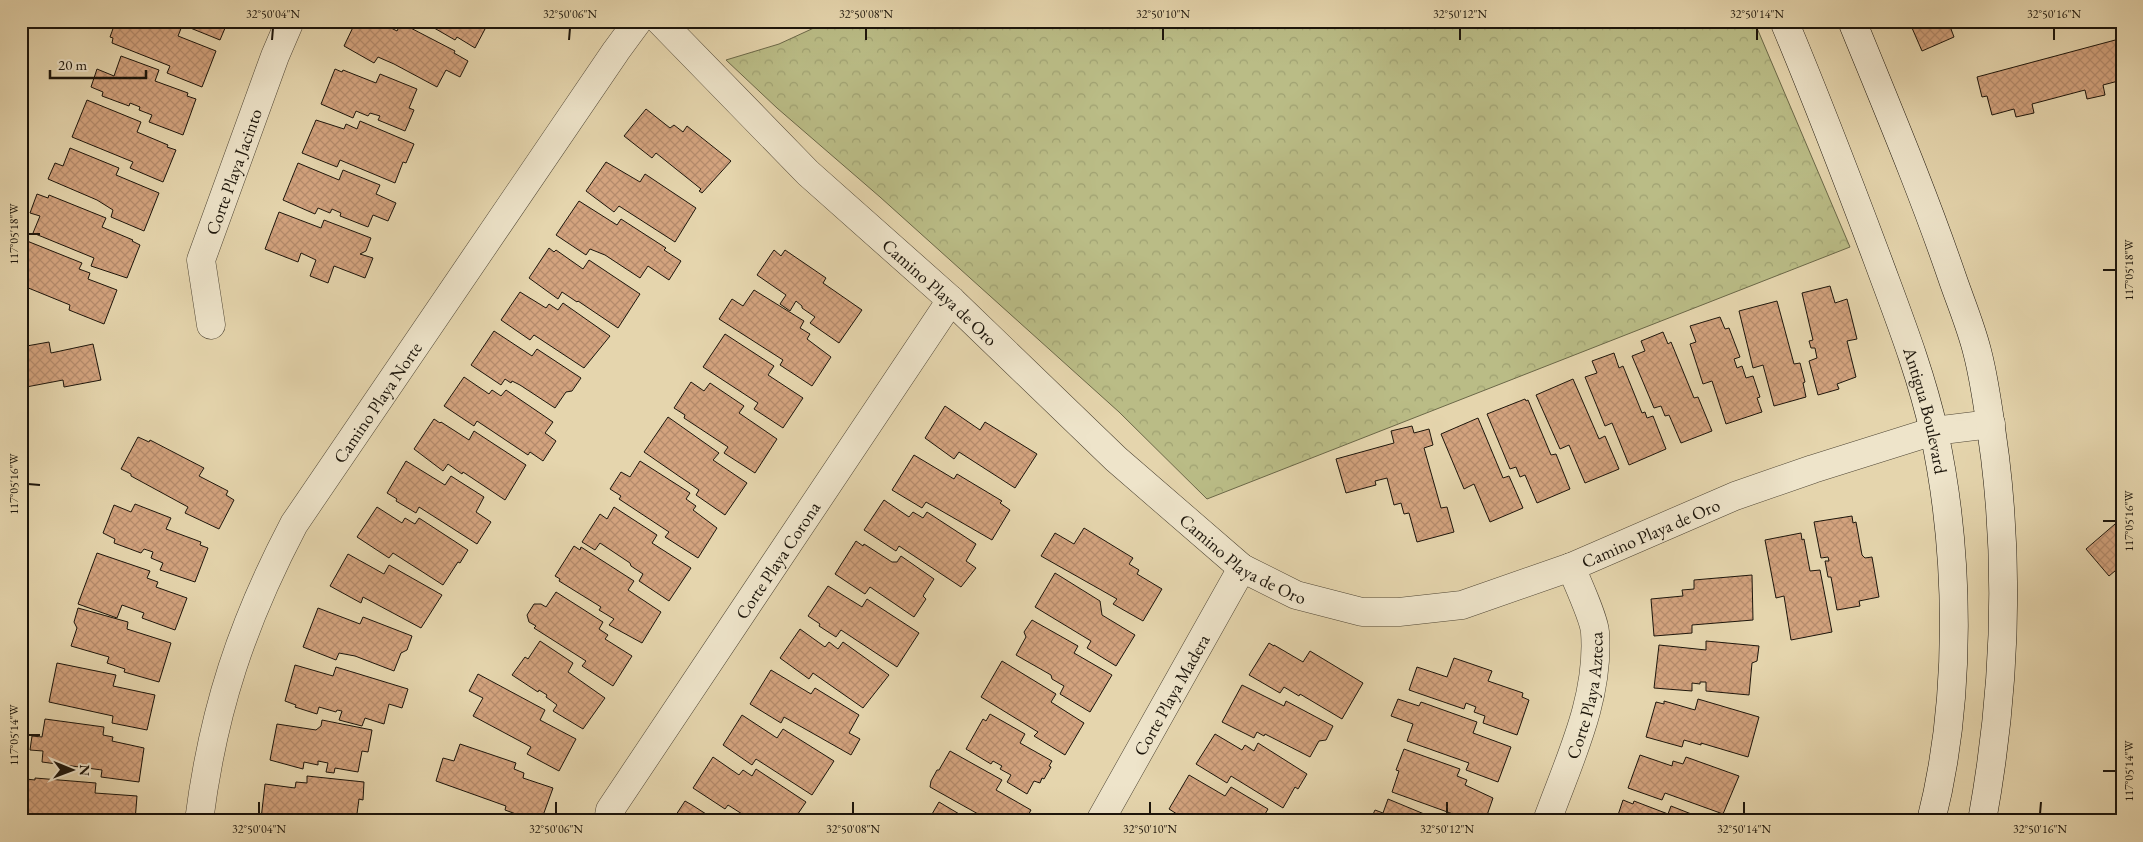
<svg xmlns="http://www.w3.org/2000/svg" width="2143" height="842" viewBox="0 0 2143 842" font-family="'EB Garamond',serif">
<defs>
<pattern id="park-crowns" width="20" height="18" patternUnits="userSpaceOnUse" patternTransform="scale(1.25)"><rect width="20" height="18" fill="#babc86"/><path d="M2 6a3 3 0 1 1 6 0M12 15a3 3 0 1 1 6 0" fill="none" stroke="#9fa172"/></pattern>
<pattern id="building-cross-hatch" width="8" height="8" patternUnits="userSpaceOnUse" patternTransform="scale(1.25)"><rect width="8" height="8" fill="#d3a37e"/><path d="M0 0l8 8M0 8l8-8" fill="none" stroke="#b58b6c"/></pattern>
</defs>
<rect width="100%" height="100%" fill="#e5d5ad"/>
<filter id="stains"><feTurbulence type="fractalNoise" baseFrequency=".004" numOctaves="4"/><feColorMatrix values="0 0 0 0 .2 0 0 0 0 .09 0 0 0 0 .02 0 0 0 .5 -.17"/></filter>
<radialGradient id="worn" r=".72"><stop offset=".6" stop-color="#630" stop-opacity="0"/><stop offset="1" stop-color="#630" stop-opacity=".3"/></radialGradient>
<!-- park -->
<polygon fill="url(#park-crowns)" stroke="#6b6848" points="829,21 1754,21 1850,247 1207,499 1119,412 880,197 777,108 726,60 779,44"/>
<!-- building -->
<g fill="url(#building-cross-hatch)" stroke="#1c150b">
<polygon points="116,21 169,21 182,26 178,36 216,51 202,87 167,73 170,66 112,43 113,38 110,37 115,23 117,24 118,22"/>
<polygon points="185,21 228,21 220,40 183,25"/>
<polygon points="356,21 377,21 397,31 401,23 455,51 454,53 468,61 460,77 446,70 437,87 394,64 378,57 374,63 344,46"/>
<polygon points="422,21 471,21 485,29 475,48 457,37 455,40"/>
<polygon points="1909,21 1948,21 1954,37 1922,51"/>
<polygon points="2119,39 2122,47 2122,61 2119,62 2122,80 2103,85 2105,95 2087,99 2085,90 2032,104 2034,113 2016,117 2014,109 1992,115 1987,96 1982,97 1977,77"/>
<polygon points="121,56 159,70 155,81 188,93 187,96 196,99 183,135 149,122 152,115 139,110 140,107 130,103 129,106 102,96 103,92 91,87 97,69 114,76"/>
<polygon points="335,69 342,72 343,70 376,83 380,74 417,89 409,108 414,110 405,131 378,120 380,116 370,113 368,116 356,111 353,118 321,104"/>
<polygon points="87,100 141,122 137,132 168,145 167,147 176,150 163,182 130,168 133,162 72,137"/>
<polygon points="646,109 670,128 674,125 683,132 687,126 731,161 702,193 699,191 701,189 656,153 652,158 624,136"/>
<polygon points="316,120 344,129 346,124 357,129 360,121 414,144 406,163 403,162 395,183 340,160 337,167 302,153"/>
<polygon points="70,148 119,168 116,175 159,193 144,231 111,217 113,210 97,200 48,179 55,163 63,166"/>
<polygon points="606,162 640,182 645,174 696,208 675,242 619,206 614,212 586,191"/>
<polygon points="298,163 339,180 343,170 380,185 376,194 396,203 388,221 373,215 368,227 340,216 341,213 332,209 330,213 318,208 315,214 283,200"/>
<polygon points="37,194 48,198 49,195 106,218 102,227 133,240 132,241 140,245 127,278 91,266 94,258 33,233 40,216 30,213"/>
<polygon points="579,201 617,225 621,219 666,248 664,250 681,261 669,280 648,266 640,278 605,255 590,249 586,255 556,235"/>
<polygon points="279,212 321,228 324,220 371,238 366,251 360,254 373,258 365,278 334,266 328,283 310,276 316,260 301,253 298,262 265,249"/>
<polygon points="27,241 82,263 79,269 90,273 88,279 117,290 104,324 69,310 70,305 21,285 21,255"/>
<polygon points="549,248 554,252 556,250 583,269 589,260 640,294 618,328 578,301 577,302 562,292 558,299 529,278"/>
<polygon points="774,250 781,256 785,250 826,278 823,283 862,310 839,343 810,323 815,317 802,308 802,306 796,301 790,311 780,304 786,295 757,275"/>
<polygon points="1830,286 1835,303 1847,299 1857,339 1847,341 1856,377 1837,384 1839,389 1818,395 1809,361 1817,358 1815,348 1811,348 1809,341 1813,340 1802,293"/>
<polygon points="754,290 804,321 800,328 810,334 807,339 831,357 812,386 780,365 783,360 719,319 732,299 743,306"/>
<polygon points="520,292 546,308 549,304 558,310 563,303 610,336 584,368 534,335 530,340 501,320"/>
<polygon points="1777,301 1794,364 1800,363 1805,382 1803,383 1806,397 1774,406 1763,365 1753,368 1739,311"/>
<polygon points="1720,317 1725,329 1729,328 1740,357 1734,359 1737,368 1742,366 1746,378 1753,376 1760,397 1757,398 1762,412 1726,424 1712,381 1703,384 1690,344 1696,342 1690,326"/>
<polygon points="494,331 532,356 537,349 581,378 572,391 566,392 555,408 520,385 512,381 511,383 505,379 501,385 471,365"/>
<polygon points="1663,332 1668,344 1671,342 1694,398 1698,397 1712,431 1681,443 1669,415 1665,416 1661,406 1654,408 1632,356 1645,351 1641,341"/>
<polygon points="725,334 774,366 768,375 803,398 783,428 754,409 758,403 703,367"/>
<polygon points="49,342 51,353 93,344 101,380 64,387 63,380 21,388 21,347"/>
<polygon points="1614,353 1619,368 1623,366 1642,413 1645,412 1647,418 1653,416 1666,449 1629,465 1612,423 1605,426 1585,377 1597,373 1592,361"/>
<polygon points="464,377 489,394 492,390 501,396 506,390 553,422 545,433 556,441 543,461 530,452 528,455 477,421 474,426 444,406"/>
<polygon points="1573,379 1599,439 1605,436 1619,469 1585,483 1569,445 1560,449 1536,395"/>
<polygon points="691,382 704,391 710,383 744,406 739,413 777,439 755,473 724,453 728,447 684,418 685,415 674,408"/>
<polygon points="1525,399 1526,401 1528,400 1551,455 1556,454 1570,489 1537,503 1525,475 1520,477 1516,467 1510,469 1487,414"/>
<polygon points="945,406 980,430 985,422 1037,454 1015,488 959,452 954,459 925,438"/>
<polygon points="668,417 719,453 713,460 747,483 725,515 696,495 699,490 644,452"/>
<polygon points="1478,418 1503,478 1509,476 1523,508 1490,522 1474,484 1464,489 1441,434"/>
<polygon points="434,419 440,423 441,422 469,440 474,431 526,465 505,500 463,472 462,474 448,464 443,471 414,449"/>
<polygon points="1412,426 1414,433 1429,429 1433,445 1424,448 1441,508 1447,507 1454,532 1417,542 1409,513 1404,514 1401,503 1394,505 1387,478 1375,481 1376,485 1346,493 1336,459 1394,443 1391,431"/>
<polygon points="138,437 149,442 150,440 204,468 199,476 228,491 226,495 234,500 219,529 185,513 188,507 131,476 131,474 121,469"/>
<polygon points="914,455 954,479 957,474 1002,501 1000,503 1010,510 992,540 926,502 922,508 892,490"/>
<polygon points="406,461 445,485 451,476 484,497 476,512 491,522 477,544 419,507 416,513 396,501 397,499 387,493"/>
<polygon points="640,461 690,493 686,499 696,506 693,510 717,528 698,558 665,537 669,532 619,499 621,496 610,489 621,472 630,477"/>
<polygon points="884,500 909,517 913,512 923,518 927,512 976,544 966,561 976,568 961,587 899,546 896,551 864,530"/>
<polygon points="135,504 171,518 166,529 201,542 200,545 208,548 195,582 160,570 163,563 151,558 153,552 144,549 141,553 114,543 115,539 103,533 114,505 131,512"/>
<polygon points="377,507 402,523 405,518 415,524 419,518 468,550 460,563 458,562 443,585 393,553 389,558 357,537"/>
<polygon points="614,507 657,535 652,543 691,568 669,601 639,581 643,574 631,566 630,563 600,543 595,550 582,542 600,514 607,519"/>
<polygon points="1852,516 1853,523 1856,522 1862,555 1865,558 1872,557 1879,597 1859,601 1860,606 1837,610 1831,577 1828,577 1825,561 1829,561 1828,557 1821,558 1814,522"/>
<polygon points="2122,518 2122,565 2109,576 2086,549"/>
<polygon points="1084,528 1133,558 1129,564 1139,570 1137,574 1162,589 1143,621 1113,604 1117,599 1041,556 1055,533 1074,544"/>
<polygon points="1801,533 1802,540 1804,539 1810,571 1820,570 1832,632 1791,640 1784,596 1776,598 1765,540"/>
<polygon points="856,541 863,546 864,544 892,562 897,562 901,556 934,579 923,596 926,599 914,617 870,587 865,594 835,574"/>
<polygon points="574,546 580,550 581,547 634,581 628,590 661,612 642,643 609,625 614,619 599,610 601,607 559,581 560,579 555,576"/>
<polygon points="97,553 150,571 147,578 158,582 156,587 187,598 175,630 142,618 144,613 122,605 117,618 78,604"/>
<polygon points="348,554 384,574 389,565 442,595 421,628 363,597 361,603 330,586"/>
<polygon points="1055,573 1100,601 1102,615 1135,635 1116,666 1087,648 1091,641 1035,607"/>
<polygon points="1752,575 1753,620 1692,625 1692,633 1654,636 1651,599 1683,596 1682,590 1694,589 1694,580"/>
<polygon points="828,586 862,607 867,599 919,633 897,667 841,630 836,637 819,626 820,624 808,616"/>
<polygon points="556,592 603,622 599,629 608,635 605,639 632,656 613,686 582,666 586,661 534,628 536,626 529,622 527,615 534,604 541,604 546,607"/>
<polygon points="78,608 128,622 127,629 171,643 159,682 124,672 125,669 107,663 109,657 71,646 77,628 74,622"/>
<polygon points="318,608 360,624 363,617 412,636 407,650 401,653 394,671 355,656 339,653 336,660 303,647"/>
<polygon points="1032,620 1078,646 1074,653 1112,675 1090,712 1060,694 1064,686 1052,679 1051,675 1016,655 1026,637 1024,632"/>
<polygon points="800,629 825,647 829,642 838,649 843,642 889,675 863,708 813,673 809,679 780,658"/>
<polygon points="540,641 573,663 568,672 605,698 583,729 553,711 557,705 546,697 547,695 539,690 538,692 512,675 525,657 528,659"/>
<polygon points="1706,641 1759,646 1757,661 1752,663 1749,695 1706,691 1706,682 1700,682 1700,684 1692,683 1692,691 1654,688 1659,645 1706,650"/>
<polygon points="1269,643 1274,646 1274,645 1303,662 1310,651 1363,683 1342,719 1300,694 1299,696 1284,687 1280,693 1249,675"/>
<polygon points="1454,658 1492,671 1488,681 1523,693 1522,697 1529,700 1517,735 1483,723 1485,716 1474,712 1476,707 1466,703 1464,709 1409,690 1417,667 1447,677"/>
<polygon points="1002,661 1056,694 1051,702 1084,723 1065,755 1034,736 1038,732 981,697"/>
<polygon points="57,663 116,675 113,686 155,695 147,730 112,723 113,716 49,702"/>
<polygon points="295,665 333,676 336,667 408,689 402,708 389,704 384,724 365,718 362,726 339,720 342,711 337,710 336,712 319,707 317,714 295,707 296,705 285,701"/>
<polygon points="771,670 811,694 815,688 859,715 849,733 860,739 851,755 784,717 781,723 750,704"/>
<polygon points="478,674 545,710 540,720 576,739 559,771 527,754 531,747 473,716 483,698 469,691"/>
<polygon points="1242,685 1284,706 1286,701 1333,726 1326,740 1319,741 1310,757 1265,734 1264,736 1257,732 1254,738 1222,722"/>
<polygon points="1398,699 1419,706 1421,702 1477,722 1473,733 1511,747 1498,782 1466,770 1469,763 1407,741 1413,724 1391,716"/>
<polygon points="1698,699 1759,717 1748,757 1701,743 1701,745 1684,740 1682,747 1646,737 1656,702 1664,704 1664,701 1695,710"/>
<polygon points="990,714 1025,734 1020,743 1052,761 1049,766 1051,767 1044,779 1042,778 1040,783 1034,781 1027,794 1007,782 1011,775 1000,769 1002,766 993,761 991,764 966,749 983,719 986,721"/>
<polygon points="742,715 777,738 783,729 834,761 812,795 756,759 752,765 723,745"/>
<polygon points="45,719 104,727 103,735 113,737 112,741 144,748 139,782 101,777 102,770 42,762 43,751 30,750 32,736 42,737"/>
<polygon points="322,720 372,730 368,752 362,751 358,772 335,768 334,773 326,772 328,763 318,761 318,765 304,762 303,769 270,760 277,724 316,730 321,726"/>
<polygon points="1215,734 1242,750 1245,745 1254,751 1258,743 1307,774 1298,789 1295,787 1283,808 1231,776 1227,783 1196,764"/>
<polygon points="460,744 516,763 514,769 524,773 523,778 553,788 541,821 535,821 505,810 506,806 436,781 443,758 454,761"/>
<polygon points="1404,749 1460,769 1457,776 1467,780 1465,785 1493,798 1485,821 1454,821 1450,819 1453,814 1392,792 1399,771 1396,770"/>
<polygon points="950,751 1002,780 996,790 1031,810 1025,821 986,821 987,819 930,787 931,781 937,770 939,770"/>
<polygon points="1640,755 1672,766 1673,761 1683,764 1686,757 1739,776 1723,814 1665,793 1662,800 1628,788"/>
<polygon points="713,757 739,775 743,770 752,776 756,769 806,802 793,821 753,821 728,805 725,809 693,788"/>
<polygon points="1189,775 1225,796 1231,787 1268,809 1261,821 1188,821 1169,809"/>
<polygon points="307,776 364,782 363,800 359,799 356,821 297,817 296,821 261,819 265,784 295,788 296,782 307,783"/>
<polygon points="35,778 96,783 95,793 137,796 135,821 62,821 31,818 31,814 23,814 26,779 35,780"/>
<polygon points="1388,799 1441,821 1370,821 1375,810 1383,813"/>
<polygon points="1623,800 1633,804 1634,801 1668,814 1671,806 1709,821 1616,821"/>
<polygon points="685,801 692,805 717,821 672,821"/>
<polygon points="939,802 971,821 928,821"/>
</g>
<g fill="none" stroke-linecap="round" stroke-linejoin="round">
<!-- minor casing -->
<g stroke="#4e4534" stroke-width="29">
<g id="minor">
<path id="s1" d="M660,21L808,173L951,300L1116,459L1242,568L1296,595L1362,612H1399L1462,605L1571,567L1735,496L1813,469L1934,431L1991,424"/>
<path id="s2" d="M211,325L201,260L275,56L290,21"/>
<path id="s3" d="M199,821C213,710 242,623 294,524L616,51L638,21"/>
<path id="s4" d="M608,821L610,810L951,300"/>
<path id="s5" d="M1100,821L1242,568"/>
<path id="s6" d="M1547,821C1569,760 1600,698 1595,632C1594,618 1577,582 1571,567"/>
</g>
</g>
<!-- secondary casing -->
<g stroke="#1c150b" stroke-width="29">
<g id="secondary">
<path id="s7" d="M1784,21C1817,100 1847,178 1877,258C1898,315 1921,373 1934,432C1960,553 1962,700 1931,821"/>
<path d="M1852,21C1887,107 1923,192 1953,280C1961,303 1971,327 1977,351C1986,385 1990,422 1995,457C2010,579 2004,700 1982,821"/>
</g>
</g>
<!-- minor -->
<use href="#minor" stroke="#eee4ca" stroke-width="28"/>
<!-- secondary -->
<use href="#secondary" stroke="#eee4ca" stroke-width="28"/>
</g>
<!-- ticks -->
<path fill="none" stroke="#1c150b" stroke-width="2" d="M272,40L273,28M569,40L570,28M866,40V28M1163,40V28M1460,40V28M1757,40V28M2054,40V28M28,234H40M2103,270H2116M28,484L40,485M2103,521H2116M28,735H40M2103,771H2116M259,814V802M556,814V802M853,814V802M1150,814V802M1447,814V802M1744,814V802M2040,814L2041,802"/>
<g text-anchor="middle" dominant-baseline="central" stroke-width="4" stroke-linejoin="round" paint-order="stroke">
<!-- street labels -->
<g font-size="18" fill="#1c150b" stroke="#eee4ca">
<text stroke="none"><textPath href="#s2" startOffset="160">Corte Playa Jacinto</textPath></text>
<text stroke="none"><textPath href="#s1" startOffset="390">Camino Playa de Oro</textPath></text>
<text stroke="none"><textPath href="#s3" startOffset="461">Camino Playa Norte</textPath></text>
<text stroke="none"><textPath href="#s7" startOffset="415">Antigua Boulevard</textPath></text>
<text stroke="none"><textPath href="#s1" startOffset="1230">Camino Playa de Oro</textPath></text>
<text stroke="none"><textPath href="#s1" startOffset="795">Camino Playa de Oro</textPath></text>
<text stroke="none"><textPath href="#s4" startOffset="312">Corte Playa Corona</textPath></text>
<text stroke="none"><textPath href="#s5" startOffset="145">Corte Playa Madera</textPath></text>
<text stroke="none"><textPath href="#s6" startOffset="132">Corte Playa Azteca</textPath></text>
</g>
</g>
<!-- margin -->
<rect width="2143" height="842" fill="none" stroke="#e5d5ad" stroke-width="55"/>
<!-- north arrow -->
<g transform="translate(72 770) rotate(91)" stroke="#eee4ca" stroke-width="4" paint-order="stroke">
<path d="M0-4L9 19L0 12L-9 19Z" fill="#1c150b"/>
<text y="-8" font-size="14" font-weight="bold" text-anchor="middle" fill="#1c150b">N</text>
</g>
<!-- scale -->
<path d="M50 70v8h96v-8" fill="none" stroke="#1c150b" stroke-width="2.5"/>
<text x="58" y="70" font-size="15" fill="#1c150b" stroke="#eee4ca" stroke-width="4" paint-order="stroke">20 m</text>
<rect x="28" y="28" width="2088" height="786" fill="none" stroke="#1c150b" stroke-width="2"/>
<g font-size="12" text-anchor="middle" fill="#1c150b">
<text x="273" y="18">32°50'04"N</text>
<text x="570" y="18">32°50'06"N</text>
<text x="866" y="18">32°50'08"N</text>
<text x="1163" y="18">32°50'10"N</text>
<text x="1460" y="18">32°50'12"N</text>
<text x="1757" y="18">32°50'14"N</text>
<text x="2054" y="18">32°50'16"N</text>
<text transform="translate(14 234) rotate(-90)" y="4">117°05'18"W</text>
<text transform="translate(2129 270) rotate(-90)" y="4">117°05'18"W</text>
<text transform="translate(14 484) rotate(-90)" y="4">117°05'16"W</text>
<text transform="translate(2129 521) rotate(-90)" y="4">117°05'16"W</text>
<text transform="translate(14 735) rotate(-90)" y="4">117°05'14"W</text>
<text transform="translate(2129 771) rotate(-90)" y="4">117°05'14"W</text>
<text x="259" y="833">32°50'04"N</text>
<text x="556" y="833">32°50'06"N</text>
<text x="853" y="833">32°50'08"N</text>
<text x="1150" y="833">32°50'10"N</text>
<text x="1447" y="833">32°50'12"N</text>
<text x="1744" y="833">32°50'14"N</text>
<text x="2040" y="833">32°50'16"N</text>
</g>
<rect width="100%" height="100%" filter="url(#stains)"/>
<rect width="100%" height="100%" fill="url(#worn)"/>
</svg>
